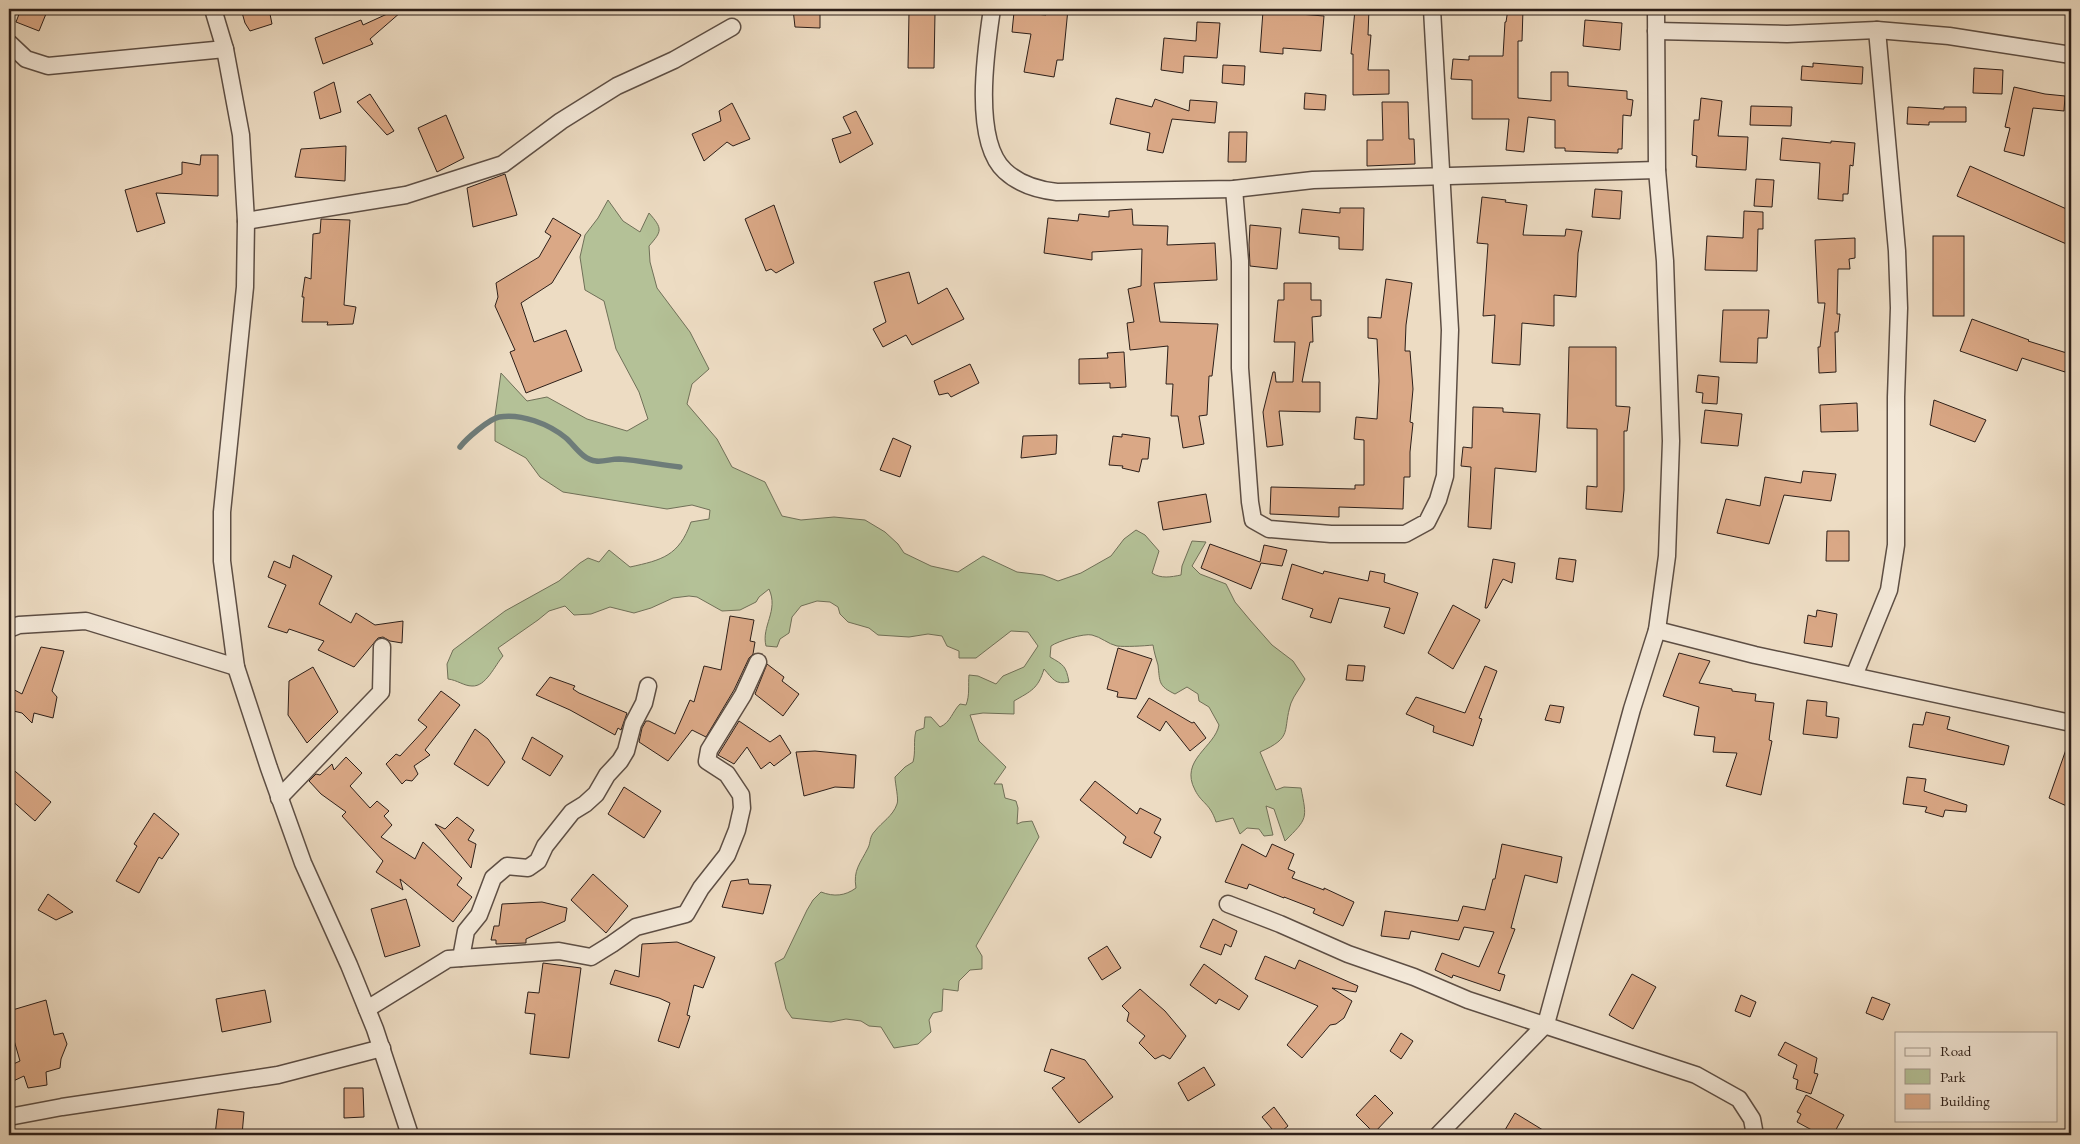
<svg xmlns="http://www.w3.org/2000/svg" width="2080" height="1144" viewBox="0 0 2080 1144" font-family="'EB Garamond',serif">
<rect width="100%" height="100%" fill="#eddcc3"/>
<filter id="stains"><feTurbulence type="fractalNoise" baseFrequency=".004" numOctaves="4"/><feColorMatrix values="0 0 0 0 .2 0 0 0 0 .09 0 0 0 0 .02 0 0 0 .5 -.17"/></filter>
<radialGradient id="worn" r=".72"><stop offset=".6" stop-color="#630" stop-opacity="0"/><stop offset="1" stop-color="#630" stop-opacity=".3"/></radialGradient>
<!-- green -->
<path fill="#b4c197" stroke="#707058" d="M608,200L623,221L640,232L649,213C663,229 662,231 649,246L650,262L657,288L690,332L709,369L692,384L687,404L717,439L732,467L765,482L782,516L801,520L834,517L865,520L885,532L898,544L904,553L931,566L958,572L983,556L1017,572L1043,575L1058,581L1081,573L1111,556L1124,539L1136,530L1145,535L1159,551L1152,573C1161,579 1171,577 1181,575L1182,566L1192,541L1206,542L1192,566L1200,574L1226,584L1235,602L1250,620L1272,645L1293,661L1305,679C1301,687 1294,695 1291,703C1282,731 1294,737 1260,752L1276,790L1284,787L1301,788C1307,819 1308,818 1285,841L1274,809L1266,806L1273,835L1264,836L1259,829L1247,828L1240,834L1233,818L1216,822C1210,803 1202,804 1195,790C1179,760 1215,747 1219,725L1209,707L1199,701L1198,694L1187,687L1175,694C1158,686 1160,682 1158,665C1156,658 1154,652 1153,645C1144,646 1125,647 1117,646C1108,644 1101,637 1092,635C1084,633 1058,641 1051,646L1050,657C1064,665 1066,666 1069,682C1055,685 1053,679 1044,669C1038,689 1031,691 1014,701V714L983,713L970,715L979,741L1006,767L994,784H1002L1005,798L1016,801L1018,808L1017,824L1022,822L1032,821L1039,837L976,946L982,956V969L970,970L959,981L958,991L943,989L942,1011L933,1013L929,1020L931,1032L918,1044L894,1048L881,1027L869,1026L861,1021L846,1019L831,1022L792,1018L786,1009L775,963L784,958L807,910L813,900L821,892C834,897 845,896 856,888C853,870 860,864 868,848C871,842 869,837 875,831C882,822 893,816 897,804C899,800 895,783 895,777L905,767L913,762C916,751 913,742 916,731L924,728L925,717H931L940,727C951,722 952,712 960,704L966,705C970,695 968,685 969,675L978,676L996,684L1003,676L1024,667L1038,646L1028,632L1011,631L976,658H959V651L947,646L942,636L928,634L909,637L878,635L869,628L848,622L840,614L838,607L830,602L817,601L801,606L792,617L789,633L780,639L777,647L766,646C761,626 779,611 769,589L759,597L756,602L740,610L722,611L697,597L689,596L673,598L651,608L634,613L610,607L591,614L574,615L565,606L549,611L538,620L498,648L503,656C495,665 486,687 472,686C464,686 457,680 448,679L447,664L453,650L505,611L559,581L580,563L588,558L599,562L609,550L630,567C662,560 679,556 691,522L709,519L710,510L692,505L667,509L563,492L540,477L526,458L495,441V416L501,373L527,401L547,397L587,419L627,431L648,419L639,392L616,349L604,301L585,290L580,257L585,235L598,218Z"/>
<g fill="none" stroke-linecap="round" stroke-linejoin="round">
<!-- stream -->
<path stroke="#6e7c79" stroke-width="5.5" d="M460,447C466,439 489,419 499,417C521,413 549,424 566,438C575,446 583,460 596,461C603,462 611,459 619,459C639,460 660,465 680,467"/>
</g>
<!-- building -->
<g fill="#daa886" stroke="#2d1f19">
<polygon points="21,9 48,9 39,31 16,22"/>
<polygon points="241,9 269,9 272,24 250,31 245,23"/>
<polygon points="398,9 401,12 370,39 373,44 323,64 315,38 361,20 363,25"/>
<polygon points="793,9 820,9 820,28 795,27"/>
<polygon points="1047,9 1068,9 1063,60 1057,60 1054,77 1024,72 1031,34 1012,32 1014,12 1046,15"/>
<polygon points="1355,9 1369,9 1368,35 1371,35 1368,70 1389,70 1389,94 1353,95 1353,54 1351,54"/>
<polygon points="1508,9 1523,9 1522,41 1518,41 1518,98 1551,101 1551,72 1568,72 1568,86 1627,91 1627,99 1633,100 1631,116 1623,115 1622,149 1618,149 1618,153 1565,151 1565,148 1555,148 1555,120 1528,117 1524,152 1506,150 1509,119 1472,119 1472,80 1451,79 1453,59 1469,60 1469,56 1503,56 1505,22 1506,22"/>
<polygon points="1263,11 1324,16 1321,51 1283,48 1283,54 1260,52"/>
<polygon points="909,12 935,13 934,68 908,68"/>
<polygon points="1585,20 1622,23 1620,50 1583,46"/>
<polygon points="1197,22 1220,23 1217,58 1184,56 1183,73 1161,70 1164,38 1196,41"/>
<polygon points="1813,63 1863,67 1862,84 1801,80 1802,66 1813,67"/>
<polygon points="1223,65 1245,66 1244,85 1222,83"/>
<polygon points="1974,68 2003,70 2002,94 1973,93"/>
<polygon points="334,82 341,112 320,119 314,92"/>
<polygon points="2014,87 2045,94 2065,96 2064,111 2033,108 2024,156 2004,151 2010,128 2005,127"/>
<polygon points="1305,93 1326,95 1325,110 1304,109"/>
<polygon points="370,94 394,131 387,135 357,102"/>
<polygon points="1116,98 1152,107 1155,99 1189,111 1190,100 1217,102 1215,123 1172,119 1163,153 1147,150 1150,133 1110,124"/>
<polygon points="1701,98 1722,101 1718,136 1748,137 1746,170 1696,167 1697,156 1692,155 1694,120 1699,120"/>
<polygon points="1382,102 1408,102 1409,139 1414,139 1415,164 1367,166 1367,140 1383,140"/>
<polygon points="732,103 750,139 733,146 727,142 704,161 692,134 721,121 719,111"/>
<polygon points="1751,106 1792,107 1791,126 1750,125"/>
<polygon points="1908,107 1944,109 1944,107 1966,107 1966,122 1929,122 1929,125 1907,124"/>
<polygon points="856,111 873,144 840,163 832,139 851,133 843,117"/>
<polygon points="446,115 464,158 437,172 418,128"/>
<polygon points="1229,132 1247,132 1246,162 1228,162"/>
<polygon points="1782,138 1831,143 1831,141 1855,143 1853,166 1850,165 1848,194 1843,194 1843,201 1818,199 1820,163 1780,160"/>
<polygon points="346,146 345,181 295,177 301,149"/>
<polygon points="201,155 218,155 218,196 156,193 165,223 137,232 125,190 182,174 182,162 200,165"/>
<polygon points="1970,166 2071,211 2071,246 1957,196"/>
<polygon points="505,174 517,215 473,227 467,188"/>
<polygon points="1756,179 1774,180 1772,207 1754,206"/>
<polygon points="1595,189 1622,191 1620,219 1592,217"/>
<polygon points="1482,197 1506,200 1505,202 1527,205 1523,235 1565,236 1566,229 1582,231 1578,253 1576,297 1554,295 1554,326 1522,323 1520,365 1492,363 1495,315 1483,316 1488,244 1477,243"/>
<polygon points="774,205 794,263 776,273 771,269 766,271 745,219"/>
<polygon points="1340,208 1364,208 1363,250 1339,249 1339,237 1299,233 1302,209 1340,213"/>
<polygon points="1132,209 1133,225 1168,226 1167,245 1215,243 1217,280 1154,283 1160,322 1218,324 1212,376 1209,376 1207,415 1199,416 1204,444 1183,448 1178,416 1171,416 1173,384 1166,384 1168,346 1130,350 1127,323 1134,322 1128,289 1141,286 1142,249 1092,252 1092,260 1044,253 1048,218 1078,221 1079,214 1109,217 1109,211"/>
<polygon points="1744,211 1763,212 1763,229 1758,229 1757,271 1705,270 1707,236 1743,238"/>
<polygon points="553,218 581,235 552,283 521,303 534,342 566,330 582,371 526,393 510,352 515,350 495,306 498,297 496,283 539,257 551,236 545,232"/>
<polygon points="321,219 350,220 344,305 356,307 353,324 327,325 328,322 302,322 304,297 302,297 305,277 311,279 313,234 320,233"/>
<polygon points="1250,225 1281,228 1277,269 1250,266 1249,245"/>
<rect x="1933" y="236" width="31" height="80"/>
<polygon points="1855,238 1855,258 1849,259 1850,269 1838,269 1837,314 1840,314 1838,332 1835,332 1836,372 1819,373 1818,347 1820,347 1825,303 1818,303 1815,240"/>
<polygon points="909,272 918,304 947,288 964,319 912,345 906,335 883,347 873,329 886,322 874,282"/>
<polygon points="1386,279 1412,283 1406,325 1405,351 1410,351 1413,389 1410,422 1413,423 1410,452 1410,477 1404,477 1403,509 1339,507 1339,517 1270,514 1271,487 1355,489 1355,485 1364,485 1364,440 1354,439 1356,417 1377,419 1379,381 1377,339 1368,338 1368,317 1381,318"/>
<polygon points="1284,283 1311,283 1311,300 1321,300 1321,316 1312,317 1313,342 1310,342 1302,382 1320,382 1320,412 1279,411 1283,445 1267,447 1263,412 1273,372 1275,372 1276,382 1293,382 1295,342 1274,342 1278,300 1284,300"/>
<polygon points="1723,310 1769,310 1767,338 1758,338 1757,363 1720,362"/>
<polygon points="1972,319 2029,340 2028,341 2070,354 2065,372 2022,358 2017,371 1960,351"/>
<polygon points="1569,347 1616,347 1616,406 1630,407 1627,431 1624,431 1624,490 1622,512 1586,509 1587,486 1597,487 1597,429 1567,428"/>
<polygon points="1124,352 1126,387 1110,388 1110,383 1079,384 1079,359 1108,358 1107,353"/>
<polygon points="970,364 979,383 951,397 948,393 939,395 934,381"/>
<polygon points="1698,375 1719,377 1717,404 1702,403 1703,393 1696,392"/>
<polygon points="1934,400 1986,420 1975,442 1930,425"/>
<polygon points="1857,403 1858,431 1821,432 1820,405"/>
<polygon points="1473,407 1503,408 1503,412 1540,414 1536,472 1495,468 1491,529 1468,527 1471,467 1461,466 1463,447 1472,448"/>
<polygon points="1705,410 1742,414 1738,446 1701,443"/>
<polygon points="1122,434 1150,438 1148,459 1142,459 1139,472 1122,468 1123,466 1109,465 1113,436 1122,437"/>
<polygon points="1057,435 1056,454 1021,458 1023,436"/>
<polygon points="893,438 911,446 900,477 880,470"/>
<polygon points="1803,471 1836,474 1831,501 1784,495 1769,544 1717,533 1726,499 1760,506 1765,477 1801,483"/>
<polygon points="1206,494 1211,522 1163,530 1158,502"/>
<polygon points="1827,531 1849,531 1849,561 1826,561"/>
<polygon points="1210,544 1260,562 1264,545 1287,550 1282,566 1261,563 1251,589 1201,568"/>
<polygon points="293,555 332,576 319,604 351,623 356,613 375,625 403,621 402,643 390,641 383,637 378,638 354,667 318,650 324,641 289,629 287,633 268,627 286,585 268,577 274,561 290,568"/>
<polygon points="1559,558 1576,560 1573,582 1556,579"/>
<polygon points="1493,559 1515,563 1512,583 1503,579 1487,608 1485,608"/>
<polygon points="1292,564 1323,574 1324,571 1368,581 1370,571 1385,574 1384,582 1418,593 1404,634 1384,627 1390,608 1339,598 1331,623 1310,617 1313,609 1282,599"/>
<polygon points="1453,605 1480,620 1453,669 1428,653"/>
<polygon points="1817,610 1837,614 1832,647 1804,643 1808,615 1816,617"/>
<polygon points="730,616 754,620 750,641 755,642 753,654 749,658 734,690 706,737 692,730 668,761 639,742 642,728 646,721 649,721 675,734 690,700 694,702 704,666 721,670"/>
<polygon points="41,647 64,651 52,691 57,697 53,718 34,713 32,723 22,713 9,710 9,687 22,694"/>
<polygon points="1118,648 1152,659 1136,699 1117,697 1118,692 1107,689"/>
<polygon points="1679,653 1710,661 1699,683 1732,689 1732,691 1756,694 1755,701 1774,703 1769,740 1772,741 1761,795 1726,786 1737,753 1713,752 1715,737 1694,735 1699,707 1663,696"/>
<polygon points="767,664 784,677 782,681 799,694 783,716 755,694"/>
<polygon points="1348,665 1365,666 1363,681 1346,680"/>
<polygon points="1485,666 1497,671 1479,718 1482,719 1473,746 1433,732 1434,726 1406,714 1416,697 1465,713"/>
<polygon points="313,667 338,712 307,743 288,715 289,681"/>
<polygon points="550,677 575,686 573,689 579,693 627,713 621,730 618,728 615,735 570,710 536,695"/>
<polygon points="441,691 460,705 425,750 430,755 414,766 418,774 412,781 406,780 402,784 386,764 396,754 400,756 427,727 418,720"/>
<polygon points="1149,698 1192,723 1194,722 1206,738 1190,751 1166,721 1160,731 1137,717"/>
<polygon points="1807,700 1827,702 1826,716 1839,718 1837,738 1803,734"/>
<polygon points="1550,705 1564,707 1560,723 1545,720"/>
<polygon points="1926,712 1950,717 1947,729 2009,746 2004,765 1909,747 1913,724 1923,725"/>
<polygon points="739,721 770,742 780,735 791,753 774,766 770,762 761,769 747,747 734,764 718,755"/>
<polygon points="475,729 488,739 505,762 488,786 454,764"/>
<polygon points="532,737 563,756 550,776 522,759"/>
<polygon points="2069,741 2071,741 2071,808 2049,798"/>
<polygon points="815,751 856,755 854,788 835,787 804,796 796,752"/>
<polygon points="346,757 362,773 350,786 370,808 377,801 389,811 384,816 392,825 381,837 415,859 423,842 462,878 457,885 472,897 453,922 400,879 403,890 376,872 383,861 342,816 346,812 321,794 309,781 316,774 320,775 332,764 334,770"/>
<polygon points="9,766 51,802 35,821 9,798"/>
<polygon points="1907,777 1926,779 1924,791 1967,805 1966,812 1945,810 1943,817 1925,812 1927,807 1903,804"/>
<polygon points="1095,781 1137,814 1140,808 1161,819 1154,833 1161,837 1151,858 1123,843 1126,837 1080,800"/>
<polygon points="624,787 661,811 644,838 608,814"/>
<polygon points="154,813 179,834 162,859 159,857 139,893 116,881 137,846 134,844"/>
<polygon points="457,817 474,830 468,840 476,844 471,868 435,824 445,829"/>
<polygon points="1242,844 1266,857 1272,844 1294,854 1288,869 1295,872 1292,878 1324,890 1324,888 1354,902 1343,926 1313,913 1315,909 1284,897 1284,898 1249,884 1247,889 1225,882"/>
<polygon points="1502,844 1562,857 1557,883 1525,875 1511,928 1515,929 1498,973 1505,975 1500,991 1453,975 1452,978 1435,970 1442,953 1479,967 1494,932 1464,927 1459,940 1411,931 1409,939 1381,936 1385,911 1458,921 1463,906 1485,910 1493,879 1495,879"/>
<polygon points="593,874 628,906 606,933 571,900"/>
<polygon points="748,879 749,884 771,885 763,914 722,907 731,881"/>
<polygon points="48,894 73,912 56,920 38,910"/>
<polygon points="406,899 420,946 385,957 371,909"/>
<polygon points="542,902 567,908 565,921 526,939 526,943 496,944 496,940 491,940 494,926 499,926 502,904"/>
<polygon points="1213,919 1237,931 1231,947 1225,944 1221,955 1200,947"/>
<polygon points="677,942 715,957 703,988 694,985 687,1015 690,1016 679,1048 658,1041 670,1003 659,998 610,984 615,970 639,977 642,944"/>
<polygon points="1107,946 1121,968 1102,980 1088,958"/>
<polygon points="1265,956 1295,969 1299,960 1358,986 1356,992 1332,988 1352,1001 1344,1018 1336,1024 1330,1025 1302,1058 1287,1045 1318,1006 1255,979"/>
<polygon points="543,963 581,968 569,1058 530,1054 535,1014 525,1013 528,992 539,993"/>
<polygon points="1204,964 1248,996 1239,1010 1219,999 1216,1004 1190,985"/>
<polygon points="1632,974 1656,987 1633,1029 1609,1015"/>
<polygon points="1140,989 1165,1011 1186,1036 1170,1059 1163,1055 1155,1059 1139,1043 1145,1036 1127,1021 1129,1013 1122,1006"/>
<polygon points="265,990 271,1022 222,1032 216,999"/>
<polygon points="1741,995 1756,1002 1750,1017 1735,1011"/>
<polygon points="1872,997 1890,1004 1883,1020 1866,1013"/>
<polygon points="46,1000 54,1035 63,1033 67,1044 61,1059 60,1068 46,1072 47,1085 28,1088 24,1076 9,1083 9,1066 20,1061 9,1023 9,1011"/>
<polygon points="1401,1033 1413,1041 1401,1059 1390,1051"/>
<polygon points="1785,1042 1817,1058 1814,1073 1818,1074 1811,1094 1796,1089 1798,1080 1793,1078 1797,1065 1778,1055"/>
<polygon points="1051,1049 1085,1060 1113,1097 1079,1123 1052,1088 1065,1078 1044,1071"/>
<polygon points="1204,1067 1215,1085 1188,1101 1178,1083"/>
<polygon points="344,1088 363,1088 364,1117 344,1118"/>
<polygon points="1375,1095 1393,1113 1374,1133 1356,1115"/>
<polygon points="1806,1095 1844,1115 1833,1135 1821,1135 1797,1122 1801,1114 1797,1112"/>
<polygon points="1274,1107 1288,1126 1277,1135 1262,1117"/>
<polygon points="218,1109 244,1112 242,1135 215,1135"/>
<polygon points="1515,1113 1551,1135 1502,1135"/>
</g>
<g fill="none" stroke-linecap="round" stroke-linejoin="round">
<!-- minor casing -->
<g stroke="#5d4e44" stroke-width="19">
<g id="minor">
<polyline points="213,9 225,49 241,135 246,221 245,287 222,512 222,561 236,667 269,768 303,863 349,965 375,1029 410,1135"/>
<path d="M992,9C986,49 972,141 1005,171C1020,185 1038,190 1057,192L1234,189L1313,180L1657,170"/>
<polyline points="1656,31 1787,34 1877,30 1949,36 2071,55"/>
<polyline points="9,43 26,59 48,66 225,49"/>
<polyline points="1234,189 1240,261 1240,368 1250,502 1253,520 1269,529 1331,534 1405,534 1427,522 1438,500 1445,476 1450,330 1432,9"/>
<polyline points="246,221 406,195 503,164 561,121 617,86 674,60 732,27"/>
<polyline points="9,629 19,625 86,621 236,667"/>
<polyline points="1657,630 1755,655 2071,723"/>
<polyline points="1854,676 1889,590 1896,545 1896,397 1899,308 1897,251 1877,30"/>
<polyline points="279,798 381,692 382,647"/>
<polyline points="1228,904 1280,924 1348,954 1414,977 1468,1000 1696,1075 1739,1099 1752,1119 1755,1135"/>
<polyline points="461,958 466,931 479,915 493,878 507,866 528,868 538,861 545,846 572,812 585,804 596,794 607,775 620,761 626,751 633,724 644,703 648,686"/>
<polyline points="367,1009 448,959 559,951 591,957 612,944 636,927 686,914 701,888 727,855 737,830 742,808 741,795 727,774 707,761 709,750 743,695 758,662"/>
<polyline points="9,1117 62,1107 278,1075 382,1048"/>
<polyline points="1438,1135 1546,1024 1632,709 1657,630 1667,556 1671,441 1665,261 1657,170 1656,9"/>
</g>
</g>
<!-- minor -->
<use href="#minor" stroke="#f3e8d8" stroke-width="16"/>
</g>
<!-- margin -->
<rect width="2080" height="1144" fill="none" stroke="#eddcc3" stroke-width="30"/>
<rect x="10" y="10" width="2060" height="1124" fill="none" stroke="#2d1f19" stroke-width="2.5"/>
<rect x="15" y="15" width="2050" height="1114" fill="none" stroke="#2d1f19"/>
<!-- legend -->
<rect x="1895" y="1032" width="162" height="90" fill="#f3e8d8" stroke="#a4988c"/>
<rect x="1905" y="1048" width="25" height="8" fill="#f3e8d8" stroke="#a4988c"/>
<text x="1940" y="1056" font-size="15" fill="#2d1f19">Road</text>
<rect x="1905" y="1069" width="25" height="15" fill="#b4c197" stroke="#a4988c"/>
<text x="1940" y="1082" font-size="15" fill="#2d1f19">Park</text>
<rect x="1905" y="1094" width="25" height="15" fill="#daa886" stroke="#a4988c"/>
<text x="1940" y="1106" font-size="15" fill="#2d1f19">Building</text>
<rect width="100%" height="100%" filter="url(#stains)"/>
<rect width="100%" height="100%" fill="url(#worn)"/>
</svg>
